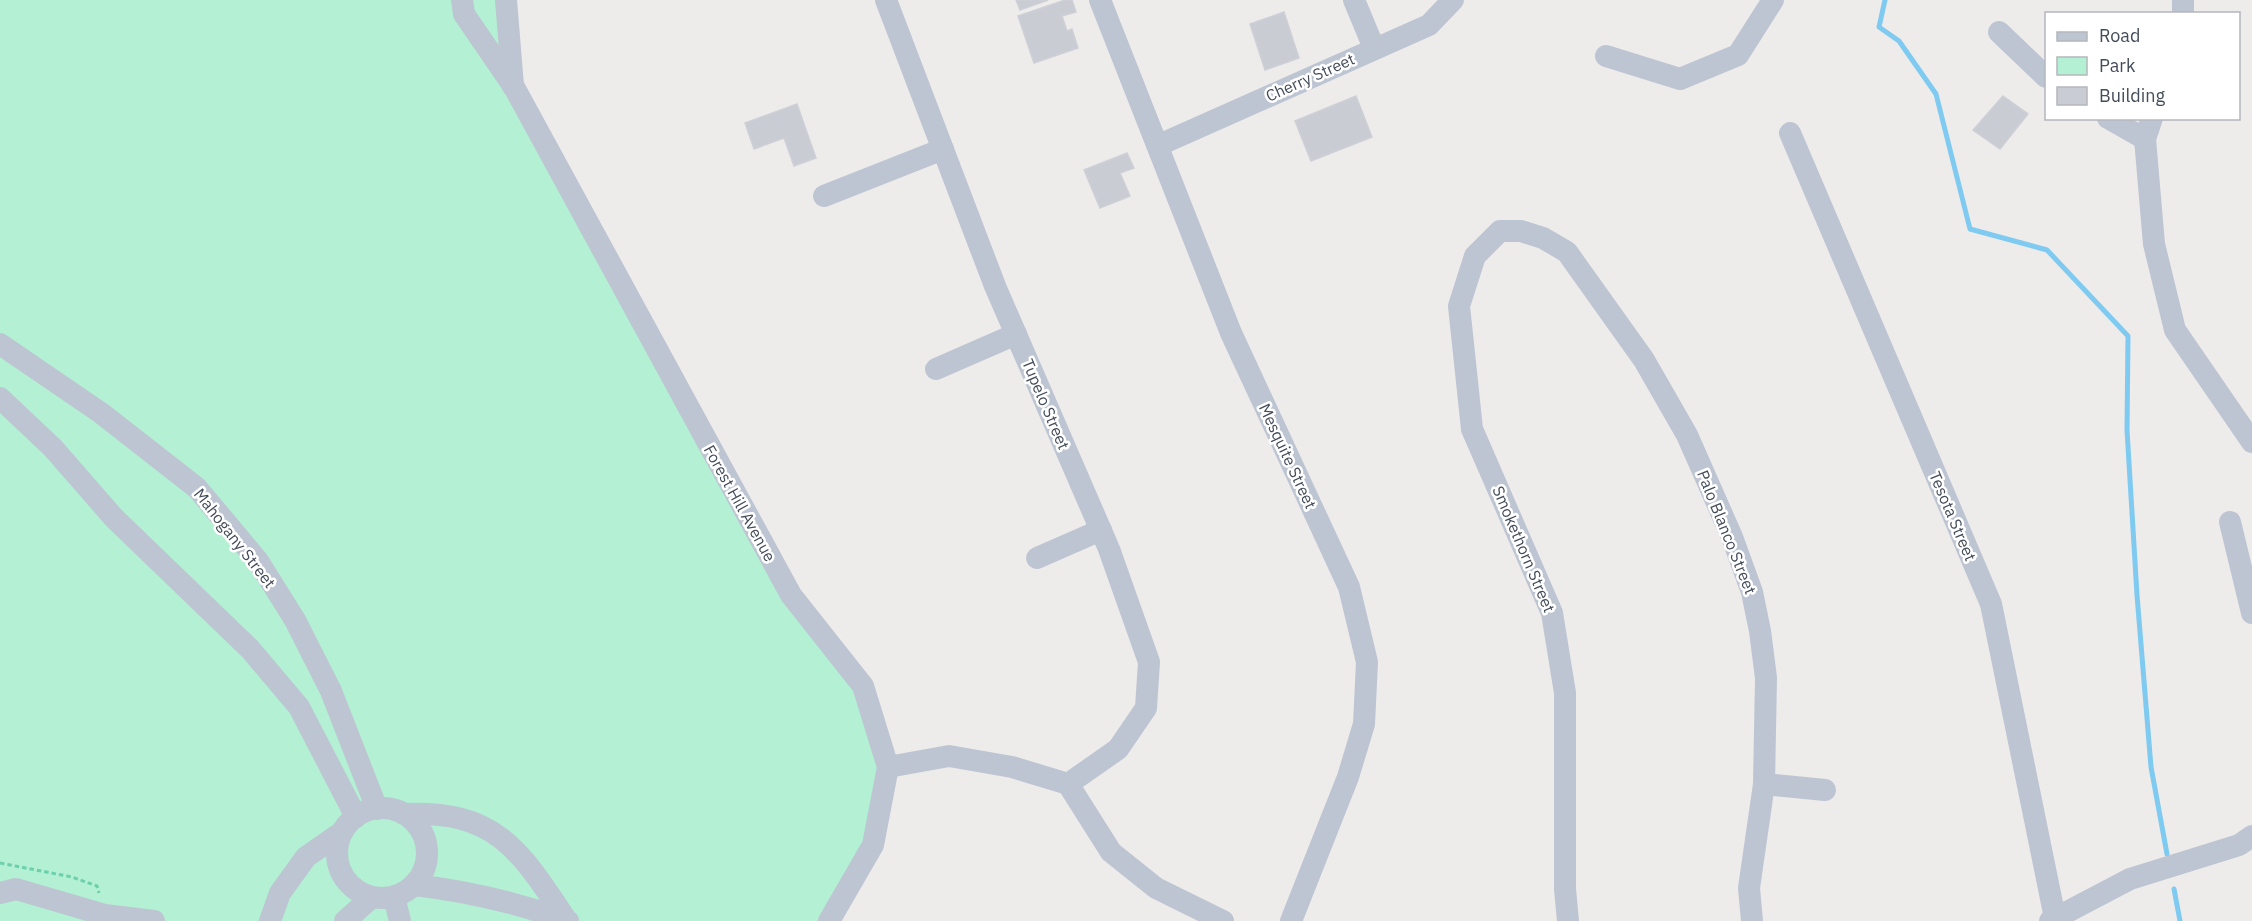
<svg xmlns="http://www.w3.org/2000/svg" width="2252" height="921" viewBox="0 0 2252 921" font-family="'IBM Plex Sans',sans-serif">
<rect width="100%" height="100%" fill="#eeebeb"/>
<!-- green -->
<polygon fill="#b4f0d3" points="0,0 506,0 514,87 791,595 863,686 888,767 873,845 829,921 0,921"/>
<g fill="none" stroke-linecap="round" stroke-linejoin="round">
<!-- stream -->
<g stroke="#7fcaf0" stroke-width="5">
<polyline points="1885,0 1879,27 1899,41 1936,94 1970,229 2047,250 2128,336 2127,430 2137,595 2151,767 2167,854"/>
<polyline points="2174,889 2180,921"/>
</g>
</g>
<!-- building -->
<g fill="#caccd4" stroke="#ced0d7" stroke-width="1.5">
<polygon points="1016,0 1048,0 1020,10"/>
<polygon points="1065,0 1072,0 1076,12 1062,16 1067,31 1072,29 1078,48 1034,63 1018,16"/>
<polygon points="1284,12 1299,58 1265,70 1250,24"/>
<polygon points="1356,96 1372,137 1311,161 1295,121"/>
<polygon points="2003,96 2028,114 2000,149 1973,130"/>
<polygon points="797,104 816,158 794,166 784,138 754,149 745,123"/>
<polygon points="1127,153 1134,168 1120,173 1130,196 1100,208 1084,170"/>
</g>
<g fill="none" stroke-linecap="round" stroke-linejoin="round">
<!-- path -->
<polyline stroke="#6bd0ab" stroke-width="3" stroke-dasharray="4.5 3" stroke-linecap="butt" points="0,863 72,877 97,886 99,893"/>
<!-- minor -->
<g stroke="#bdc5d2" stroke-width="22">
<polyline points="462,0 464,14 514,87 791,595 863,686 888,767 873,845 829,921"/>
<polyline points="506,0 513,86"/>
<polyline points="886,0 995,286 1109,549 1149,662 1146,708 1118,749 1068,784"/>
<polyline points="1100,0 1231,333 1349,587 1367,662 1364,724 1348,777 1291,921"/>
<polyline points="1354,0 1374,48"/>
<polyline points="2183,14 2183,0"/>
<polyline points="1999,32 2046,77"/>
<polyline points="1606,56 1680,79 1738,55 1773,0"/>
<polyline points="2108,118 2145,139 2152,118"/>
<polyline points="1790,133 1991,604 2055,918"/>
<polyline points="2145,139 2154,244 2175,330 2252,442"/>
<polyline points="1159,145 1429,25 1453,0"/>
<polyline points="824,196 943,149"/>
<polyline points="0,344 101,413 197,488 258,561 295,620 331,691 377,809"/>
<polyline points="936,369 1016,334"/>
<polyline points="0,398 53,448 114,518 250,649 299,707 356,817"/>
<polyline points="2230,522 2252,613"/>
<polyline points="1037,558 1101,530"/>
<polyline points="888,767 949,756 1012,767 1068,784 1111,852 1156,888 1223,921"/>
<polyline points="1764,784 1825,790"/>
<circle cx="382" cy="853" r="45"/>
<path d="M404,814C496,810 520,850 567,921"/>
<path d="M414,885C467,891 518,903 568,921"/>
<polyline points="0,893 16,889 105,915 154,921"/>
<polyline points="394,897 400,921"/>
<polyline points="270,921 280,893 306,857 342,832"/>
<polyline points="345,921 371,898"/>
<polyline points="1568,921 1565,889 1565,693 1552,613 1472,429 1459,306 1475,256 1500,231 1521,231 1543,238 1567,252 1644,360 1687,435 1732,537 1752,592 1760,631 1766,678 1764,784 1749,888 1752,921"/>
<polyline points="2050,921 2130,879 2239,845 2252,836"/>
</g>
</g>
<g text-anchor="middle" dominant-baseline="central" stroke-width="5" stroke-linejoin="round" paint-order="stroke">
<!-- street labels -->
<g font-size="16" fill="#434c59" stroke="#fff">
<text transform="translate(1310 77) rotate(-24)">Cherry Street</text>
<text transform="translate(1046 404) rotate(67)">Tupelo Street</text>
<text transform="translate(1288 456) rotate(65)">Mesquite Street</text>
<text transform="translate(740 503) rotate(61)">Forest Hill Avenue</text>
<text transform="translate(1953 516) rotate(67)">Tesota Street</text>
<text transform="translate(1727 532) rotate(68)">Palo Blanco Street</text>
<text transform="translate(235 538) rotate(52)">Mahogany Street</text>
<text transform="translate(1524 549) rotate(67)">Smokethorn Street</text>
</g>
</g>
<!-- legend -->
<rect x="2045" y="12" width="195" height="108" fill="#ffffff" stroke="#b4b7bd" stroke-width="1.5"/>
<rect x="2057" y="32" width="30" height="9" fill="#bdc5d2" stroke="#b4b7bd" stroke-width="1.5"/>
<text x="2099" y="42" font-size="18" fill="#434c59">Road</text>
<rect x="2057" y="57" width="30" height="18" fill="#b4f0d3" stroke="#b4b7bd" stroke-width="1.5"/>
<text x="2099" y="72" font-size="18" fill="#434c59">Park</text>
<rect x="2057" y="87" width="30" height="18" fill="#caccd4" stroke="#b4b7bd" stroke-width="1.5"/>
<text x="2099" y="102" font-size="18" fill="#434c59">Building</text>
</svg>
